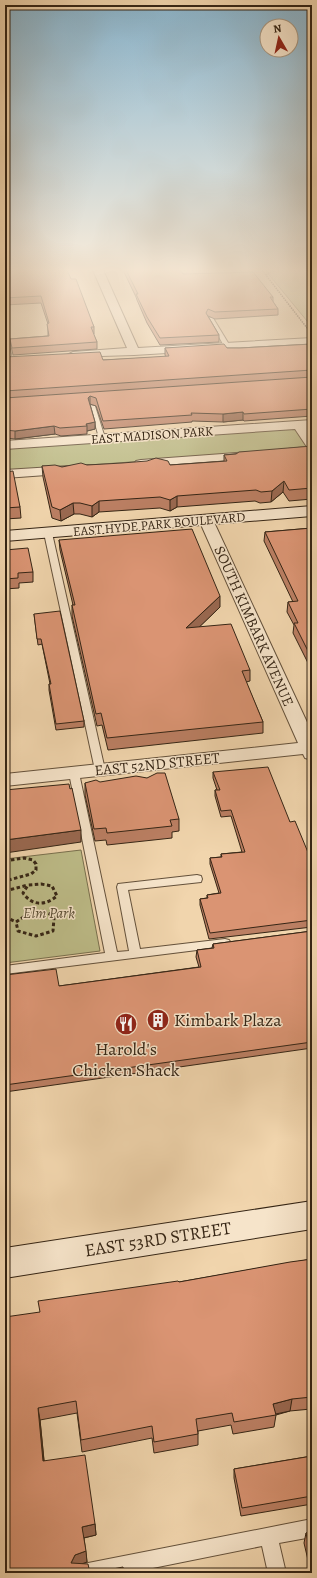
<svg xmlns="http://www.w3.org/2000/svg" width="317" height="1578" viewBox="0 0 317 1578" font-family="Alegreya,serif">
<rect width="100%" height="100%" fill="#f1d5ad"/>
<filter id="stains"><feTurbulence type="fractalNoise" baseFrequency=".005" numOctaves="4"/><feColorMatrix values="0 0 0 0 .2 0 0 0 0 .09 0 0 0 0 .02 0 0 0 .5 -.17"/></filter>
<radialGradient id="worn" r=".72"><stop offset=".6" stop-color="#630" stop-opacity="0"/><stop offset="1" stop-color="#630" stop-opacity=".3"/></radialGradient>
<!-- green -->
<g fill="#bdbc88" stroke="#79704e">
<polygon points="265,270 312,270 312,327"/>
<polygon points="312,427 312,449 5,471 5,448"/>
<polygon points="81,850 100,951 5,963 5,859"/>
</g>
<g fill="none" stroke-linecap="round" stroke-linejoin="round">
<!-- service casing -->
<g stroke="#64513b" stroke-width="2">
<g id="service">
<polygon points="208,317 213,318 230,346 229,347 224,346"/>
<polygon points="5,338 8,340 12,359 9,361 6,359"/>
<polygon points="90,405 95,406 105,438 104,439 99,438"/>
<polygon points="45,531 51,531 52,533 105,770 100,773 95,770 44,533"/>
<polygon points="74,770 79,773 117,952 129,951 117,887 118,884 197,875 201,876 202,879 201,882 128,890 140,949 225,939 229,940 231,943 229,946 5,974 5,966 105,953 69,773"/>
<polygon points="312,1519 312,1537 279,1543 286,1573 268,1573 262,1546 128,1573 74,1573 77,1567 83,1564"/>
</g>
</g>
<!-- minor casing -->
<g stroke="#64513b" stroke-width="2">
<g id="minor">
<polygon points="93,270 103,270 138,348 312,338 312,344 134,355 69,357 67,355 73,352 127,348"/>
<polygon points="312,420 312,428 308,428 312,434 312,448 307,447 295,429 5,449 5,441"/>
<polygon points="250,452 255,453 257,456 255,459 141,468 136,467 134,464 136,461 141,460"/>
<polygon points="69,466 74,467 76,470 74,473 5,478 5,470"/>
<polygon points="206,516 211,517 213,520 312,733 312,760 305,758 303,754 5,786 5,774 298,743 199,520 201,517"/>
</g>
</g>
<!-- secondary casing -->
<g stroke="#352515" stroke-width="2">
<g id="secondary">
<polygon points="312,506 312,516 5,541 5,531"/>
<polygon points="312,1201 312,1229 5,1278 5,1248"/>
</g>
</g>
<!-- path-far1 -->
<g stroke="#352515" stroke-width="1.5" stroke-dasharray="1.5 1" stroke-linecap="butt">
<polyline points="262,270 307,328"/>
<polyline points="266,275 274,270"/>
</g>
<!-- path -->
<g stroke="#352515" stroke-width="3" stroke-dasharray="3.5 2.5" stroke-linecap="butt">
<polyline points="5,861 24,858 33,860 36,864 36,870 31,874 5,881"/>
<path d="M41,884L52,886L57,896C45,906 32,906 23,893L28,885Z"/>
<polyline points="5,891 28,885"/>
<polygon points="43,911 50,914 54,918 53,931 36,936 18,931 16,922 28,914"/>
<polyline points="5,917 16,922"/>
</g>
<!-- service -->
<use href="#service" fill="#f6e4ca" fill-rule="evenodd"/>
<!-- minor -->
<use href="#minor" fill="#f6e4ca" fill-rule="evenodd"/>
<!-- secondary -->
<use href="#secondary" fill="#f6e4ca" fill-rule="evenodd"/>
</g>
<!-- wall -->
<g fill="#bb7f63" stroke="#352515">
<polygon points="5,270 71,279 94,327 94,334 93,334 97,342 97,349 13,355 11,346 10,339 48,336 48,324 41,303 5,305"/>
<polygon points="123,270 180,270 183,274 273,297 273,302 278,309 278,315 215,319 208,316 219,335 219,342 160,345 147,323 137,300 136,297"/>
<polygon points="312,344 312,416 244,421 243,420 223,422 192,421 192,422 104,429 96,406 90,404 95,422 95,429 87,431 87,434 61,436 55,434 15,439 5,438 5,357 103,360 166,357 165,355 165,348 240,348"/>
<polygon points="312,446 312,499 289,501 283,492 271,502 260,503 255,501 177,507 170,511 160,508 99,512 92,517 80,514 74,514 61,521 52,518 43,477 42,466 62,467 87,465 170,465 224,461 224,455"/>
<polygon points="5,472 20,507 21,518 5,519"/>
<polygon points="312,528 312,666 310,667 293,633 294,625 287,612 288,602 293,602 264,541 265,532"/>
<polygon points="59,540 220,607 199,627 250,670 250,681 246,682 263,722 263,733 108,750 102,725 97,726 72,616 72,605 73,605 60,550"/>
<polygon points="5,550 33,572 33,582 19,583 19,588 5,589"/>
<polygon points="34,614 84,721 84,727 56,730 49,690 49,684 50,684 42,644 38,645"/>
<polygon points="213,772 290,822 312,862 312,927 209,939 200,905 200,899 207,898 207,895 219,893 210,864 210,858 221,857 221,854 242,852 231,816 221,817 215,796 215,790 217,790 213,778"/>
<polygon points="85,783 179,819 179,831 172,832 172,838 107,845 106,840 95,841 85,795"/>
<polygon points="312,931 312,1048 5,1092 5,975 59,986 199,967 196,957 197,950 212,948 213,944"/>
<polygon points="312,1259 312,1414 311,1409 290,1411 276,1415 274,1427 233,1434 231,1425 198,1431 198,1445 154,1453 152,1438 82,1452 77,1413 40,1420 44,1460 95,1524 96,1535 84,1538 87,1562 82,1563 5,1573 40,1312 179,1282"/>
<polygon points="312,1456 312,1504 241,1516 234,1478 234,1469"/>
<polygon points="312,1532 312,1573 311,1573 304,1543 306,1533"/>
</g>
<!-- shaded-wall -->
<g fill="#996850" stroke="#352515">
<polygon points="90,396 90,404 89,405 88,398"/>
<polygon points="309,409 312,409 312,416 309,417"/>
<polygon points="243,412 243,420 223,422 223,414"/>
<polygon points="95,422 95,429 87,431 87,426 86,424"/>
<polygon points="54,426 55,434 15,439 15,431"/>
<polygon points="284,481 283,492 271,502 272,491"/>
<polygon points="177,496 177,507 170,511 170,500"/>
<polygon points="99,501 99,512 92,517 92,506"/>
<polygon points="73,503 74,514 61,521 60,510"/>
<polygon points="220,596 220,607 186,640 186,628"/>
<polygon points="81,830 81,842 5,853 5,840"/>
<polygon points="292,1399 290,1411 271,1415 273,1404"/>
<polygon points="38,1408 40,1420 45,1472 43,1461"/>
<polygon points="95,1524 96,1535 83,1538 82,1527"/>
<polygon points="86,1551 87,1562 76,1566 71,1563 75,1555"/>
</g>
<!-- building -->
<g fill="#da9473" stroke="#352515">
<polygon points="5,270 67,270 71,279 76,279 94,327 91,327 97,342 12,348 10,339 49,336 47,324 49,323 41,296 5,298"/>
<polygon points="126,270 180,270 183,274 253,272 273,297 270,297 278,309 215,312 208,309 206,313 219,335 160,338 147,317 136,294 138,294"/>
<polygon points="224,344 227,348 240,348 312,344 312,370 5,391 5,357 100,352 103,360 169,356 165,348"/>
<polygon points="312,377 312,409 244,414 243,412 223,414 191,413 192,415 103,421 96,398 90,396 88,398 95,422 86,424 87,426 60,428 54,426 15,431 5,430 5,398"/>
<polygon points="312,446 312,488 289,490 284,481 272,491 261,492 256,490 177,496 170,500 160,497 99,501 92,506 80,503 73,503 60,510 52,507 42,466 55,465 62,467 81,463 87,465 122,463 147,461 156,458 168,461 170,465 227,461 224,455 236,454 239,452"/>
<polygon points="13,471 20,507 5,508 5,472"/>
<polygon points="312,528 312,657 311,657 294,623 298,623 288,602 298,601 265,532"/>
<polygon points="192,529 220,596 186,628 231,624 250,670 242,671 263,722 107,738 101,713 96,714 72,605 75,605 59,540"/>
<polygon points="28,548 33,572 18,573 18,578 5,579 5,550"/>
<polygon points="60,611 84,721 56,724 49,684 51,684 41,639 37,639 34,614"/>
<polygon points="268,767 290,822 295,821 312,862 312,920 210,933 200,899 208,898 207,895 221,893 210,858 222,857 221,854 245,852 231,810 221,811 215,790 220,790 213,772"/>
<polygon points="157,773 165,773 179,819 170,820 172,826 107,833 106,828 94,829 85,783 96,780 100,782 136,776 147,778"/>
<polygon points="69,784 70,789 72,788 81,830 5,840 5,790"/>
<polygon points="312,931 312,1042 5,1085 5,975 56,969 59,986 201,967 197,950 214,948 213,944"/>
<polygon points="312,1259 312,1397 292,1399 273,1404 276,1415 234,1422 232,1413 196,1419 198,1434 154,1442 152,1426 81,1440 76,1401 38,1408 43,1461 85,1455 95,1524 82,1527 86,1551 75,1555 71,1563 88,1564 90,1573 5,1573 5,1317 40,1312 38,1301 178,1281 179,1282 290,1262"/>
<polygon points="312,1456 312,1496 242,1508 234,1469"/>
<polygon points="312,1532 312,1558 306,1533"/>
<polygon points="123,1567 124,1573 92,1573"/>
</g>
<!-- sky -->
<linearGradient id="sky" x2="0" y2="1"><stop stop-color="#89b6d0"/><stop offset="0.55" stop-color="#f9ecda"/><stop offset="1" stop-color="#f9ecda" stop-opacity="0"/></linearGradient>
<rect width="317" height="491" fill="url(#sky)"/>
<!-- icons -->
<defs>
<g id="building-disc" transform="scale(1.15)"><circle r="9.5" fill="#8f2418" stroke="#f6e4ca"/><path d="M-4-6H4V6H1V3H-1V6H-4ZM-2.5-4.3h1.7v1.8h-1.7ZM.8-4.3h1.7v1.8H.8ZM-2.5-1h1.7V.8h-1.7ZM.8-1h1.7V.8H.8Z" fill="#fff"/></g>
<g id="restaurant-disc" transform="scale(1.15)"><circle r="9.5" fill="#8f2418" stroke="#f6e4ca"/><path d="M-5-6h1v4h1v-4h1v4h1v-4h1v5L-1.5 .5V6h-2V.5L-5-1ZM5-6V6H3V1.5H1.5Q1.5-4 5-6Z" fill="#fff"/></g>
</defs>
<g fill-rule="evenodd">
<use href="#building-disc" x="158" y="1020"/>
<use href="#restaurant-disc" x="126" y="1024"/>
</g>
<g text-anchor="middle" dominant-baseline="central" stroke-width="3" stroke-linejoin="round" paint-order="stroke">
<!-- far-street labels -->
<g font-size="13" fill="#352515" stroke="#f6e4ca">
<text transform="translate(152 435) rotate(-4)">EAST MADISON PARK</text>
<text transform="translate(159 524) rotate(-5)">EAST HYDE PARK BOULEVARD</text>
</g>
<!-- street labels -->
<g font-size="15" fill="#352515" stroke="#f6e4ca">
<text transform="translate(254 626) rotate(66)">SOUTH KIMBARK AVENUE</text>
<text transform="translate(157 764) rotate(-6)">EAST 52ND STREET</text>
</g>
<!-- park labels -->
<g font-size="15" font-style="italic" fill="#574b32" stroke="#f6e4ca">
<text x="49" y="913">Elm Park</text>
</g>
<!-- near-poi labels -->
<g font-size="18" fill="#352515" stroke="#f6e4ca" text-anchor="start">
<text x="174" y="1020">Kimbark Plaza</text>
<text x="126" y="1049" text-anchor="middle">Harold's<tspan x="126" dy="21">Chicken Shack</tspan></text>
</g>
<!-- near-street labels -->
<g font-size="18" fill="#352515" stroke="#f6e4ca">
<text transform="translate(158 1239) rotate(-9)">EAST 53RD STREET</text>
</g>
</g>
<!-- margin -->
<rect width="317" height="1578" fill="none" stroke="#f1d5ad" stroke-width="20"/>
<rect x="6" y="6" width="305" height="1566" fill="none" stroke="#352515" stroke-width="2"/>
<rect x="10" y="10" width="297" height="1558" fill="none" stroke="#352515"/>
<!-- north arrow -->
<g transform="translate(279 38) rotate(351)"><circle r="19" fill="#f6e4ca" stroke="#a99882"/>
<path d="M0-3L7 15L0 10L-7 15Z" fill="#8f2418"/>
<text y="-6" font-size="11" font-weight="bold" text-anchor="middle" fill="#352515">N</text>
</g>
<rect width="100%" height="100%" filter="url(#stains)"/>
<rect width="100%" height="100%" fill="url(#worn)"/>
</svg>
